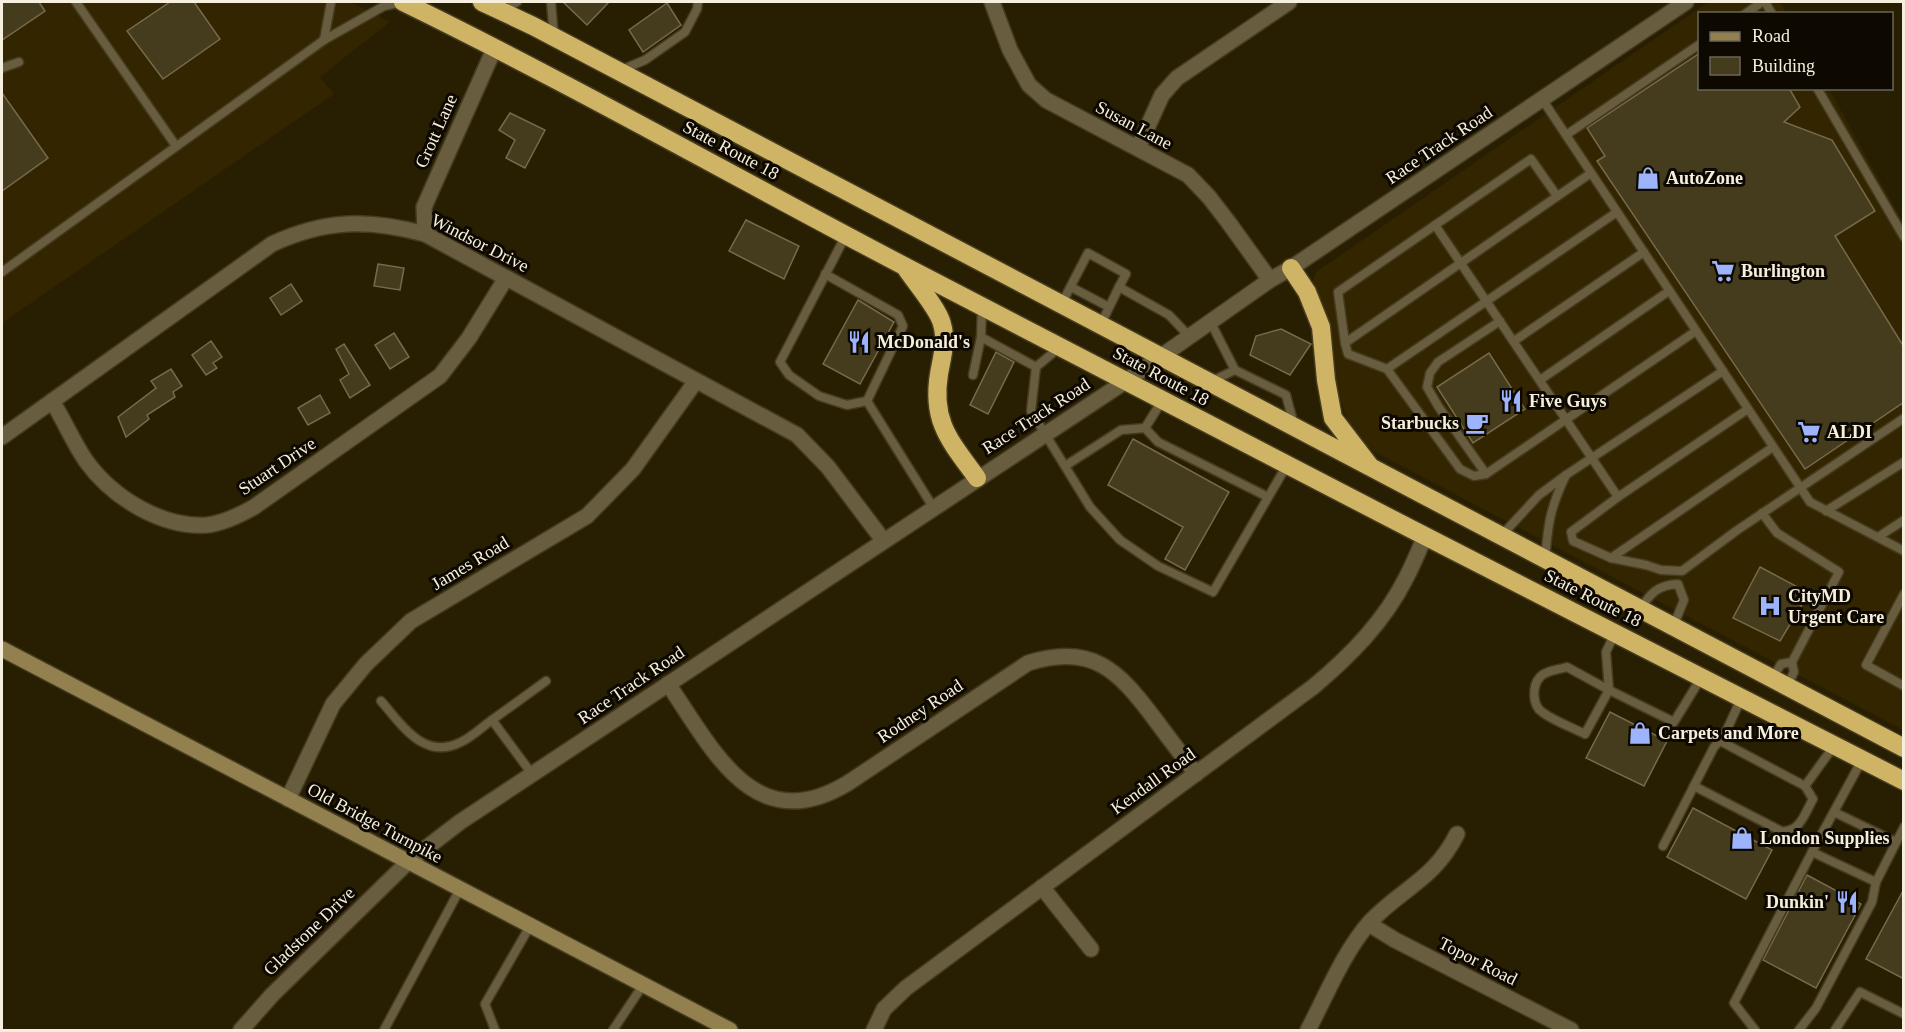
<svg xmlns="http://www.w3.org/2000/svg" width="1905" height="1032" viewBox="0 0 1905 1032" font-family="Georgia,serif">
<rect width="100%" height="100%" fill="#281e01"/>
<!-- built -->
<g fill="#322500">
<polygon points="2,2 351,2 390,22 320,77 334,94 2,323"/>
<polygon points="1708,2 1780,2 1787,13 1700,14 1700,88 1829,89 1903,222 1903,730 1373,451 1351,430 1338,393 1326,311 1311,286 1316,272"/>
</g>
<!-- building -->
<g fill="#453b1d" stroke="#766a4b" stroke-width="1.5">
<polygon points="2,2 39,2 45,11 2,40"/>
<polygon points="170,2 194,2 220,39 163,79 127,31"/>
<polygon points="563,2 609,2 587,25"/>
<polygon points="667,3 681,25 643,52 629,30"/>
<polygon points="1700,53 1700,88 1789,88 1800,107 1784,122 1832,140 1875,211 1835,236 1904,347 1904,402 1805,469 1597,161 1605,156 1587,128"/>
<polygon points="2,93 48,158 2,191"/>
<polygon points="510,113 545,130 525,168 506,158 515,140 499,130"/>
<polygon points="746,220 799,246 784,279 729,251"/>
<polygon points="378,264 404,268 400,290 374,286"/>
<polygon points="291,284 302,301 281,315 270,298"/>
<polygon points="858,300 894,322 860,384 823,364"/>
<polygon points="1281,329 1311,344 1290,375 1250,355 1256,336"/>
<polygon points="394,333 409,357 390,369 375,345"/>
<polygon points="211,341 222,357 213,363 217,368 206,375 192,355"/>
<polygon points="344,344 370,385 350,398 340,380 349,374 336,349"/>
<polygon points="996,352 1014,362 988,414 970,405"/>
<polygon points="1489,353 1525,409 1473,443 1437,387"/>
<polygon points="171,369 182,386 173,392 175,397 147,415 149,419 126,437 118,417 156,388 151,381"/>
<polygon points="320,395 330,413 308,425 298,408"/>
<polygon points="1133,439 1229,492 1185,570 1165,559 1183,527 1108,485"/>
<polygon points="1760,567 1809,593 1780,641 1733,618"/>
<polygon points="1610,712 1667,741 1644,786 1586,758"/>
<polygon points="1693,808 1772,850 1746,899 1667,857"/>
<polygon points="1807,875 1861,904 1816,988 1763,960"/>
<polygon points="1904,889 1904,979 1866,959"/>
</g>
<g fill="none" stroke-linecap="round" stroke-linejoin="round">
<!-- lane casing -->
<g stroke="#453b20" stroke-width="11">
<g id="lane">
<polyline points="76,2 176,146"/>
<polyline points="551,2 554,37"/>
<polyline points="1765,2 1772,14"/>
<polyline points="503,11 517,2"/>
<polyline points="1745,14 1762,2"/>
<polyline points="324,40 331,2"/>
<polyline points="2,68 19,62"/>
<polyline points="619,71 645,60 685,32 697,9 698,2"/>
<polyline points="1817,88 1904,237"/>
<polyline points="1542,99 1810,502 1904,551"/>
<polyline points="1566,135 1700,44"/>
<polyline points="1557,196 1531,159 1338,292 1345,343 1591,173"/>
<polyline points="1435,225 1618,497 1748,409"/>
<polyline points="846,235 780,362 789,375 819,396 847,405 867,401 933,507"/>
<polyline points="2,272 324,40 384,6 403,2"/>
<polyline points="825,274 898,315 903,326 867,401"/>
<polyline points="1071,287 1109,307"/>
<polyline points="1061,305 1088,253 1126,274 1119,287"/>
<polyline points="982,306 981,337 1036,367 1060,347"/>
<polyline points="1210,321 1235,370 1286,395 1294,425"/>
<polyline points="1100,326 1119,287 1169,315 1189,336"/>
<polyline points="1514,341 1644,252"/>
<polyline points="1345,343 1348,354 1387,369 1460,469 1474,476 1486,474 1696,331"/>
<polyline points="1036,367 1031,411 1090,507 1120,540 1158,566 1213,592 1287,465"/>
<polyline points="1387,369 1617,212"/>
<polyline points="973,375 981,337"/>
<polyline points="1540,380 1669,291"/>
<polyline points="1212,381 1235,370"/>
<polyline points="1145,428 1162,401"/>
<polyline points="1065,466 1121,430 1145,428 1158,442 1268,497"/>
<polyline points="1486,474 1438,406 1427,387 1430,373 1438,362 1500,321"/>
<polyline points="1566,475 1723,371"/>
<polyline points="1618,497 1571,532 1573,541 1611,558 1646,565 1661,570 1682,571 1736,531 1904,418"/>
<polyline points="1826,511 1904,462"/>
<polyline points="1762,513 1777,533 1839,572 1792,662"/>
<path d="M1501,536L1539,495L1566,475C1550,508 1548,524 1545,560"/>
<polyline points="1878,537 1904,520"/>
<polyline points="1611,558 1773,447"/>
<polyline points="1904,594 1866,665 1904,686"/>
<path d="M1640,610C1650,593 1658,585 1678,584L1684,600L1673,627"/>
<path d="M1615,633L1606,652L1609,690L1567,667C1558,670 1547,670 1540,677C1532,686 1532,705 1542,712C1554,721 1571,727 1585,734L1609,690L1674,722L1701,678"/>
<polyline points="1772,679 1781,664 1792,662 1794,672 1787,686"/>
<path d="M381,701C402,725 424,761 461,742C472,737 482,727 492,720"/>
<polyline points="1862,760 1812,852 1876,882 1904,827"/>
<polyline points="532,774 492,720 546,681"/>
<path d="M1694,786L1781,831C1800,833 1805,813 1813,799L1805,786L1720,741"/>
<polyline points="1805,786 1834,746"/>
<polyline points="1834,812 1896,842"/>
<polyline points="1663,846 1714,747 1724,736 1741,699"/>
<polyline points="384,1030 460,889"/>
<polyline points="495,1030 485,1004 530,926"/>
<polyline points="613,1030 643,985"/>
<polyline points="1755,1030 1734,1003 1812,852"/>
<polyline points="1799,1030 1816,1008 1872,902 1876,882"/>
<polyline points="1835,1030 1860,992 1904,1014"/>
</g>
</g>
<!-- street casing -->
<g stroke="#453b20" stroke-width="18">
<g id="street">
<polyline points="992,2 1010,50 1029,85 1046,100 1188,175 1209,197 1229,223 1270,280"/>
<polyline points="1138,148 1162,95 1177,78 1289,2"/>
<polyline points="425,234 424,207 495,47"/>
<path d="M52,401C64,420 73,442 86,461C112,497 161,528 207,525C224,523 240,515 254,507L440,376L469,338L506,278"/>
<path d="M2,437L272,244C326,219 369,219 425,234L797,435L828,467L883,540"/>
<path d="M668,684C713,749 754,840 848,783L1028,663C1092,643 1118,670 1154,718C1168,737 1182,755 1196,774"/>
<polyline points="288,799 333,704 366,664 411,621 587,516 633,469 696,381"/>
<polyline points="1042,887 1091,949"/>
<polyline points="1369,924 1395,940 1571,1030"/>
<polyline points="241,1030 272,995 408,862 460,822 1126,381 1270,280 1291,268 1686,2"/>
<path d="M874,1030L884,1009L906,988L1313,687C1350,656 1384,622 1406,578C1413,565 1419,550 1425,536"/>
<path d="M1308,1030C1326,996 1344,951 1370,922C1402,888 1434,880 1457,834"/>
</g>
</g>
<!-- secondary casing -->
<g stroke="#453b20" stroke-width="18">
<polyline id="secondary" points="2,649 730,1030"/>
</g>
<!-- highway casing -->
<g stroke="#453b20" stroke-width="21">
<g id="highway">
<path d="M403,2C573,85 738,179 906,267C1238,441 1570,611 1904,781"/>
<polyline points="482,2 533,26 1904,748"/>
<polyline points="1291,268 1307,292 1321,327 1326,380 1333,418 1369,465"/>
<path d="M907,270C916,283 939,310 942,324C947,341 942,357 939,374C931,422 951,442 977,478"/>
</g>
</g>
<!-- lane -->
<use href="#lane" stroke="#685d3f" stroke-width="8"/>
<!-- street -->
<use href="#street" stroke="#685d3f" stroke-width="15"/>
<!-- secondary -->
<use href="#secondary" stroke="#92804f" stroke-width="15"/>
<!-- highway -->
<use href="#highway" stroke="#d0b465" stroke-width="18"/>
</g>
<!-- icons -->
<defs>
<g id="shop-bare" transform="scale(1.8)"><path d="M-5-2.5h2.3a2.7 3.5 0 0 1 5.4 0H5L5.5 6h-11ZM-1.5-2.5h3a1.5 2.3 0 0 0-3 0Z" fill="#9db4fd" stroke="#0d0901" stroke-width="2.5" paint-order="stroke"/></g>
<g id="supermarket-bare" transform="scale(1.8)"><path d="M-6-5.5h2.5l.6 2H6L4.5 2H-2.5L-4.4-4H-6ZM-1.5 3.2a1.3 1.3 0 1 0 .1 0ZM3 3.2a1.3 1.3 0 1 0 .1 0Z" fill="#9db4fd" stroke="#0d0901" stroke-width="2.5" paint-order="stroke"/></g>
<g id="restaurant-bare" transform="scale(1.8)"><path d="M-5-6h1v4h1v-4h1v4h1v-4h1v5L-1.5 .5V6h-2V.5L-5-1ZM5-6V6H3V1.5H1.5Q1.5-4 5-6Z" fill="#9db4fd" stroke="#0d0901" stroke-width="2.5" paint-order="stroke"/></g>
<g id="cafe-bare" transform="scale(1.8)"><path d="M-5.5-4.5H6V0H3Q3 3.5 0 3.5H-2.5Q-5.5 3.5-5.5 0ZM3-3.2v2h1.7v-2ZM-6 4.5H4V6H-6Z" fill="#9db4fd" stroke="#0d0901" stroke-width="2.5" paint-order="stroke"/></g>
<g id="hospital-bare" transform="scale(1.8)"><path d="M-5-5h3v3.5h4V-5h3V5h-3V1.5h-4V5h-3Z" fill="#9db4fd" stroke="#0d0901" stroke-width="2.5" paint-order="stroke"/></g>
</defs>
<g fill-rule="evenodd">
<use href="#shop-bare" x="1648" y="178"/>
<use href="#supermarket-bare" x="1723" y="271"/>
<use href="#restaurant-bare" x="859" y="342"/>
<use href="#restaurant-bare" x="1511" y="401"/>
<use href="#cafe-bare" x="1477" y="423"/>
<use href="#supermarket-bare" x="1809" y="432"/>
<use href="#hospital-bare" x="1770" y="606"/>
<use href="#shop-bare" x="1640" y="733"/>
<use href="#shop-bare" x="1742" y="838"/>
<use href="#restaurant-bare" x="1847" y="902"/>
</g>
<g text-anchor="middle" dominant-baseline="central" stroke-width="6" stroke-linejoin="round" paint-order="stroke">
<!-- street labels -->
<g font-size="18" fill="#f6efde" stroke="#0d0901">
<text transform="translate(1134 125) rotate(28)">Susan Lane</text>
<text transform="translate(436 131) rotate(-66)">Grott Lane</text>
<text transform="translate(1439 145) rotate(-34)">Race Track Road</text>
<text transform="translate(731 150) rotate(28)">State Route 18</text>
<text transform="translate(480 243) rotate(27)">Windsor Drive</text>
<text transform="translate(1161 376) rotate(28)">State Route 18</text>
<text transform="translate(1036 416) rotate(-33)">Race Track Road</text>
<text transform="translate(277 466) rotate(-34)">Stuart Drive</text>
<text transform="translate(470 563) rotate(-31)">James Road</text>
<text transform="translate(1593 598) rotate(27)">State Route 18</text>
<text transform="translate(631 685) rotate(-34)">Race Track Road</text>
<text transform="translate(920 711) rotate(-34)">Rodney Road</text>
<text transform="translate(1153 781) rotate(-36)">Kendall Road</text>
<text transform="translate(375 823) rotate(28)">Old Bridge Turnpike</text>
<text transform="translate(309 931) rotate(-44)">Gladstone Drive</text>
<text transform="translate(1478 961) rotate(27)">Topor Road</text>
</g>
<!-- poi labels -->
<g font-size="18" font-weight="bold" fill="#f6efde" stroke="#0d0901" text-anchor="start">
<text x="1666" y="178">AutoZone</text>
<text x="1741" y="271">Burlington</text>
<text x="877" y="342">McDonald's</text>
<text x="1529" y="401">Five Guys</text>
<text x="1459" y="423" text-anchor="end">Starbucks</text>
<text x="1827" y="432">ALDI</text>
<text x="1788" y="596">CityMD<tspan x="1788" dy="21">Urgent Care</tspan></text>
<text x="1658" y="733">Carpets and More</text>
<text x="1760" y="838">London Supplies</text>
<text x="1829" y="902" text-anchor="end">Dunkin'</text>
</g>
</g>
<!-- border -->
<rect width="1905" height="1032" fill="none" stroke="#f6efde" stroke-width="6"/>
<!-- legend -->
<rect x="1698" y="12" width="195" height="78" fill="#0d0901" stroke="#6a6559" stroke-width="1.5"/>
<rect x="1710" y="32" width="30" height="9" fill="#92804f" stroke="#6a6559" stroke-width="1.5"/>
<text x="1752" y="42" font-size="18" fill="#f6efde">Road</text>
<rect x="1710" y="57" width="30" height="18" fill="#453b1d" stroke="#6a6559" stroke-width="1.5"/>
<text x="1752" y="72" font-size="18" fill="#f6efde">Building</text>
</svg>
